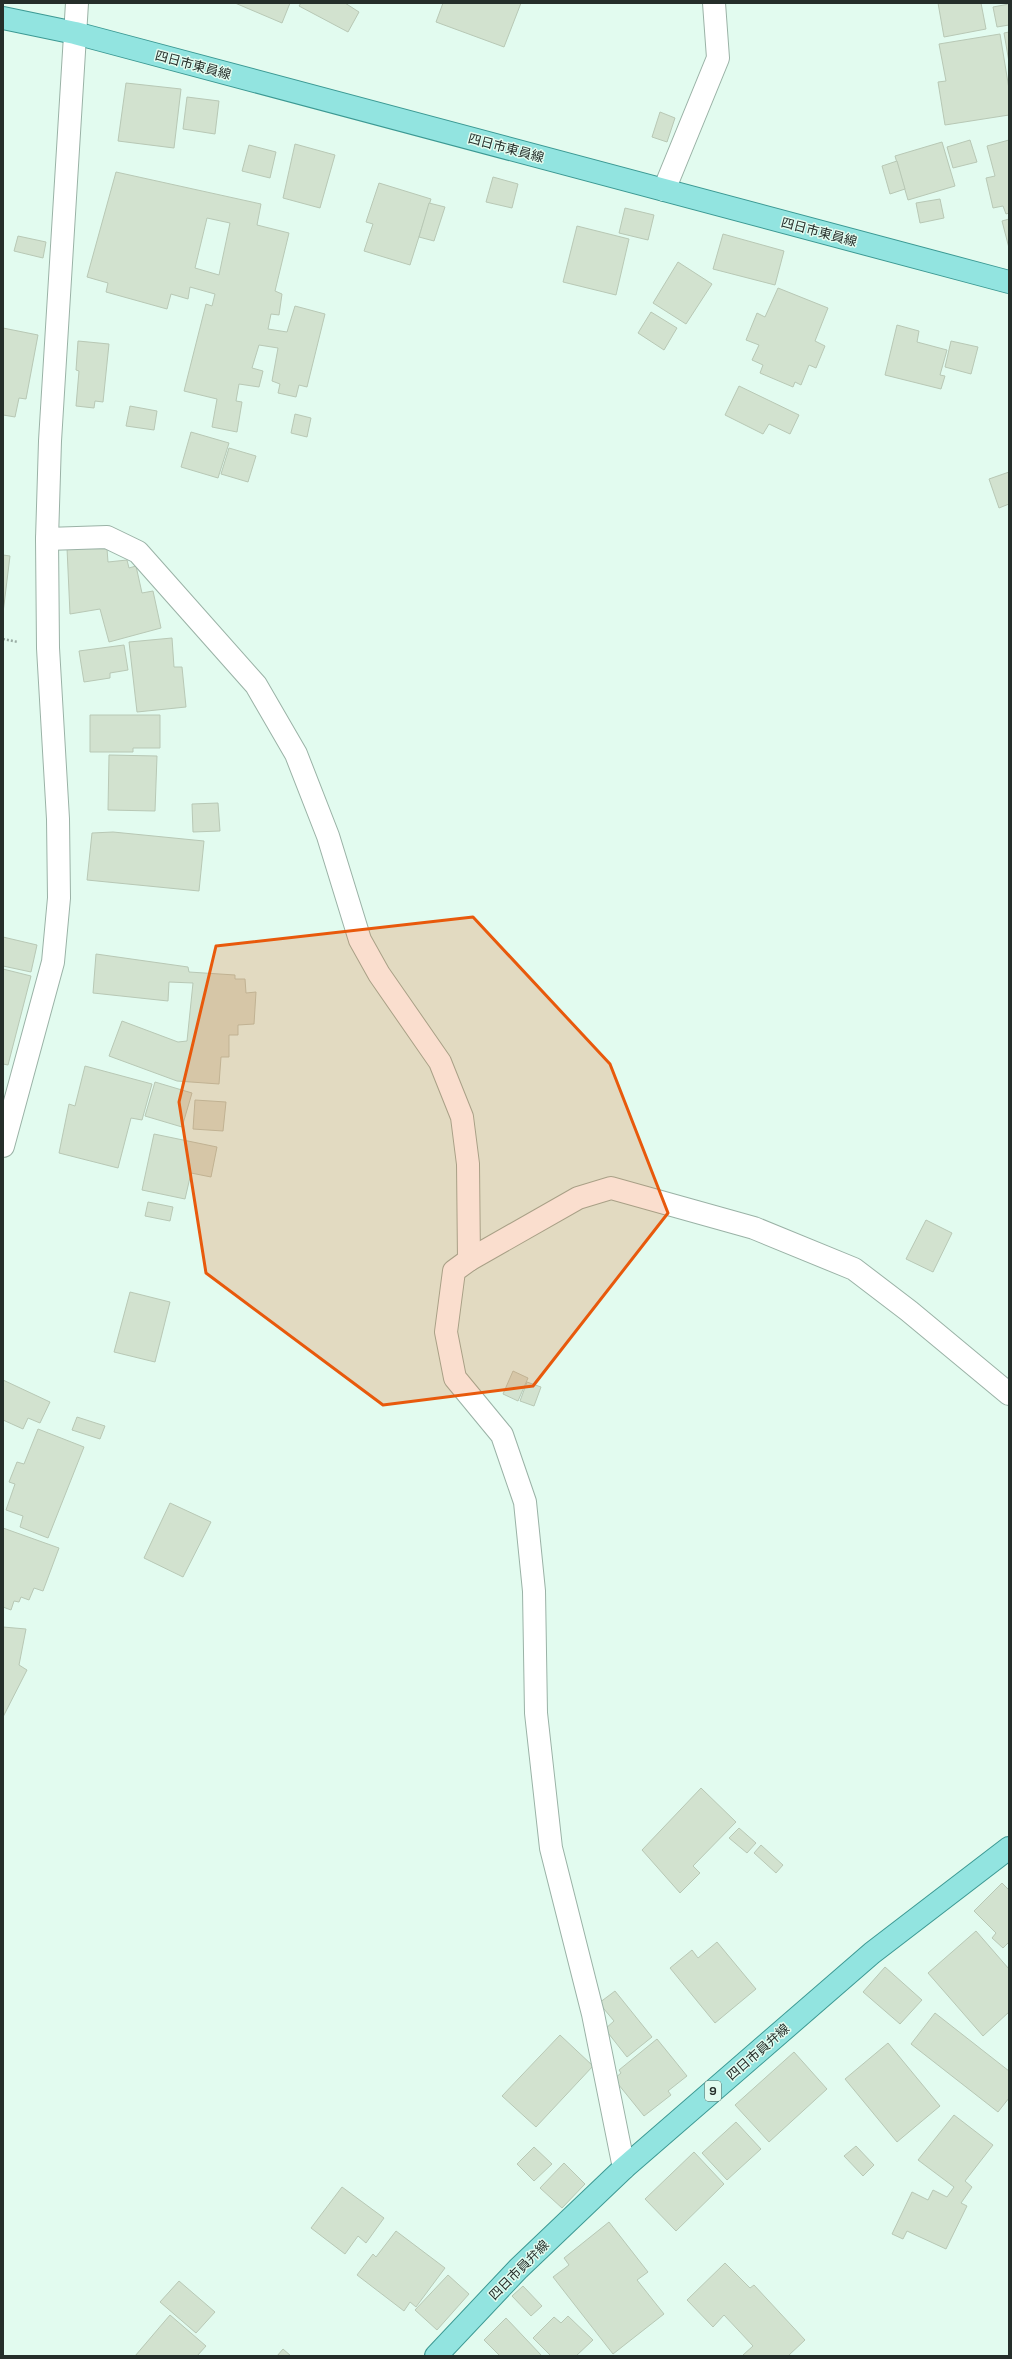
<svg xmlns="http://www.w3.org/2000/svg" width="1012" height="2359" viewBox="0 0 1012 2359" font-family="'Space Grotesk','Noto Sans JP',sans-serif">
<rect width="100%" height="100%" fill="#e2fbef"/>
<!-- building -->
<g fill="#d2e2cf" stroke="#b8c8b5" fill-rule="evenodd">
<polygon points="235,3 290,3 282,23"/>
<polygon points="301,3 345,3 359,12 348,32 299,6"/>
<polygon points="443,3 521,3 504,47 436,22"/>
<polygon points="938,3 981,3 986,29 944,37"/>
<polygon points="1009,4 1009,25 997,27 993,7"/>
<polygon points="1009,32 1009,62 1004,33"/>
<polygon points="1000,34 1009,89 1009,115 945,125 938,82 946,81 939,44"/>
<polygon points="126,83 181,89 174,148 118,141"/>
<polygon points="187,97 219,101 215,134 183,129"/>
<polygon points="660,112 675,118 667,142 652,137"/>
<polygon points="970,140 977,162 953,168 947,147"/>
<polygon points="1009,140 1009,213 1006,214 1003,206 993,208 986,178 995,176 987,146"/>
<polygon points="942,142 955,186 908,200 895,156"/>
<polygon points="295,144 335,155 320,208 283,198"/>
<polygon points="249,145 276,152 270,178 242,171"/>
<polygon points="897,161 905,189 890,194 882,166"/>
<path d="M116,172L261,204L257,225L289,233L275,291L282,294L279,315L271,314L268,329L287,332L295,306L325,314L307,387L299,385L296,397L278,393L280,384L272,381L278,348L259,345L252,368L263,371L259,387L239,384L236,401L242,402L237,432L212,427L217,399L184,391L206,304L212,306L215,294L190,287L188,299L171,294L167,309L106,292L108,283L87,277ZM207,218L230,223L219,275L195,268Z"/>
<polygon points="493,177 518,184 512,208 486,202"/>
<polygon points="379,183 431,199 410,265 364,251 373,224 366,222"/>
<polygon points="940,199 944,218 920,223 916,203"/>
<polygon points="429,203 445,207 434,241 419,237"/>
<polygon points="625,208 654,215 648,240 619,233"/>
<polygon points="1009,219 1009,248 1002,221"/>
<polygon points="577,226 629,239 616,295 563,282"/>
<polygon points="723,234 784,251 775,285 713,269"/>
<polygon points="18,236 46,242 43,258 14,251"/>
<polygon points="678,262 712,284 686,324 653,303"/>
<polygon points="778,288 828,308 815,341 825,346 816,368 809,365 801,385 795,382 793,387 760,373 763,365 752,360 759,345 746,340 757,313 765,317"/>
<polygon points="651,312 677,328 664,350 638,333"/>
<polygon points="897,325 919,331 917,342 947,350 940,375 945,376 941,389 885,375"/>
<polygon points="3,328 38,335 26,399 19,398 15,417 3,415"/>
<polygon points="78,341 109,344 103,402 95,401 94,408 76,406 79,371 76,370"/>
<polygon points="951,341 978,347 971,374 945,367"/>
<polygon points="739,386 799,415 790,434 769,424 763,434 725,415"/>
<polygon points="130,406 157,411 154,430 126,426"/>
<polygon points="295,414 311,418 307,437 291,433"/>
<polygon points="191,432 229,443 218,478 181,467"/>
<polygon points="229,448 256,456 248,482 221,474"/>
<polygon points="1009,472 1009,504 999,508 989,479"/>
<polygon points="67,548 107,549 108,562 127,560 129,568 136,566 142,593 153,591 161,628 109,642 100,609 70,614"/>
<polygon points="3,555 10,556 3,613"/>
<polygon points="172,638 174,667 182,667 186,707 137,712 129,642"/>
<polygon points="124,645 128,670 110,673 110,678 84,682 79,651"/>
<polygon points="90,715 160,715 160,748 133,748 133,752 90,752"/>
<polygon points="109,755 157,756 155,811 108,810"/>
<polygon points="218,803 220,831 193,832 192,804"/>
<polygon points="113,832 204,841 199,891 87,880 92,833"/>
<polygon points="3,937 37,945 31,972 3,966"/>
<polygon points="96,954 188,967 189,972 235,975 235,979 245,979 246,993 256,992 254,1024 238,1025 238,1035 229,1035 229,1057 221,1057 219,1084 177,1081 109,1056 122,1021 178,1042 187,1041 193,983 169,982 168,1001 93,993"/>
<polygon points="3,969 31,976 8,1065 3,1064"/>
<polygon points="85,1066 152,1084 142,1120 131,1118 118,1168 59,1153 69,1104 75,1106"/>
<polygon points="155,1082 192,1093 182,1127 145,1116"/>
<polygon points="195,1100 226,1102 223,1131 193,1129"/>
<polygon points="154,1134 217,1147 211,1177 191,1173 185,1199 142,1190"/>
<polygon points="148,1202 173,1207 170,1221 145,1216"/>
<polygon points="926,1220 952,1233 933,1272 906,1259"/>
<polygon points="130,1292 170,1302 155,1362 114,1352"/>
<polygon points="513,1371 528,1378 518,1401 503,1394"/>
<polygon points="3,1380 50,1402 40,1423 28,1418 23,1429 3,1420"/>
<polygon points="527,1382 541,1387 534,1406 520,1401"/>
<polygon points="77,1417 105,1426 100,1439 72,1430"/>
<polygon points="38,1429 84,1447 48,1538 20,1527 23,1516 6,1510 15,1484 9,1482 17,1462 24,1464"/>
<polygon points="170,1503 211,1522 183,1577 144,1558"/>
<polygon points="3,1528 59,1548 43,1591 34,1588 29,1600 21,1597 19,1602 14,1601 11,1610 3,1607"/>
<polygon points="3,1627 26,1629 19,1665 27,1670 3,1717"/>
<polygon points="701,1788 736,1822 693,1866 700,1873 680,1893 642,1850"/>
<polygon points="739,1828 756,1843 747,1853 729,1838"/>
<polygon points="761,1845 783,1865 776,1873 754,1853"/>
<polygon points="1002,1883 1009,1890 1009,1942 1003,1948 992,1938 996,1933 974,1911"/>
<polygon points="976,1931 1009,1969 1009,2012 983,2036 928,1973"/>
<polygon points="717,1942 756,1989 715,2023 670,1968 692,1950 698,1958"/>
<polygon points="885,1967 922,2000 900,2024 863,1992"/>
<polygon points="615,1991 652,2037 627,2057 605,2029 614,2021 599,2003"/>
<polygon points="935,2013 1009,2071 1009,2098 998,2112 911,2044"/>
<polygon points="560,2035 593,2066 536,2127 502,2096"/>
<polygon points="657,2039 687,2076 668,2091 671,2095 644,2116 614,2079 621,2073 619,2070"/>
<polygon points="888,2043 940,2106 897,2142 845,2079"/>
<polygon points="794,2052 827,2089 769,2142 735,2105"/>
<polygon points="954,2115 993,2145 965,2181 972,2187 961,2203 967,2206 946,2249 907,2231 903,2239 892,2234 912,2192 928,2200 933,2190 947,2197 954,2187 918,2160"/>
<polygon points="736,2122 761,2149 727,2180 702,2153"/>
<polygon points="856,2146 874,2165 863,2176 844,2156"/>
<polygon points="534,2147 552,2164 534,2181 517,2164"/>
<polygon points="694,2152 724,2184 676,2231 645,2199"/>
<polygon points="564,2163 585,2184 562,2208 540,2188"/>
<polygon points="342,2187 384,2218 366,2243 358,2236 345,2254 311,2228"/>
<polygon points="609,2222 648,2272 637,2280 664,2314 613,2354 553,2277 569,2265 564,2258"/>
<polygon points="396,2231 445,2268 416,2307 410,2302 404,2311 357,2275 373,2254 376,2257"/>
<polygon points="725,2263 750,2288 754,2285 805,2340 788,2356 745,2356 743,2355 753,2346 724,2315 713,2327 687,2300"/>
<polygon points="448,2275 469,2294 437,2330 415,2310"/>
<polygon points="179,2281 215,2312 196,2333 160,2302"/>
<polygon points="523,2286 542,2306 531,2316 512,2296"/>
<polygon points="170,2315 206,2346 197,2356 135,2356"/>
<polygon points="568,2316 593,2340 576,2356 551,2356 533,2338 554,2317 561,2323"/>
<polygon points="506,2318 542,2356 500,2356 484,2340"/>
<polygon points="283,2349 291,2356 277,2356"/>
</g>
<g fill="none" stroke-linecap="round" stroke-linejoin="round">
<!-- minor casing -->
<g stroke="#9ab2a6" stroke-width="24">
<g id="minor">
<polyline points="664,190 718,58 714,3"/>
<polyline points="47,539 107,537 138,552 256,685 296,754 328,836 360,940 379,974 440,1062 462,1117 468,1164 469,1260"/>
<polyline points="3,1146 53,962 59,898 58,819 48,648 47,539 50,441 77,3"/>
<polyline points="624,2168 593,2014 551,1848 536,1713 534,1591 525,1502 502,1435 455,1378 446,1332 454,1271 469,1260 578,1198 611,1188 754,1228 854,1269 909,1311 1009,1394"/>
</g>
</g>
<!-- major casing -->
<g stroke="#3c9993" stroke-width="24">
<g id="major">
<polyline points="3,18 75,33 1009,282"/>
<polyline points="436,2356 518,2269 624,2168 872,1953 1009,1848"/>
</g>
</g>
<!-- path -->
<polyline stroke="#9aada4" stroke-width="2.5" stroke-dasharray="2 2" stroke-linecap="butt" points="3,639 18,642"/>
<!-- minor -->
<use href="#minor" stroke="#fff" stroke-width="22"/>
<!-- major -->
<use href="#major" stroke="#92e4e0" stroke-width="22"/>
</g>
<!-- marked area -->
<path fill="#e8590c" fill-opacity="0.2" stroke="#e8590c" stroke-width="3" stroke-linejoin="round" d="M473,917L610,1064L668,1213L533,1386L383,1405L206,1273L179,1102L216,946Z"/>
<g text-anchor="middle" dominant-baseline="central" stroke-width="3" stroke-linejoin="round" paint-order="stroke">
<!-- shield labels -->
<rect fill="#e2fbef" stroke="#5e6c65" stroke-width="1" x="705" y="2081" width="16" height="20" rx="3"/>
<g font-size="12" font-weight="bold" fill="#252e2a">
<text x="713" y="2091">9</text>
</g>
<!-- street labels -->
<g font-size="13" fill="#252e2a" stroke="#e2fbef">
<text transform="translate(193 65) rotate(15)">四日市東員線</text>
<text transform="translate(506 148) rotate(15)">四日市東員線</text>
<text transform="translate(819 232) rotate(15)">四日市東員線</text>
<text transform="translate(758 2052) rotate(-41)">四日市員弁線</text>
<text transform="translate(519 2270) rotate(-45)">四日市員弁線</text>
</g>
</g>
<!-- border -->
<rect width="1012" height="2359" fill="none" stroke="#252e2a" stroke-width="8"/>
</svg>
